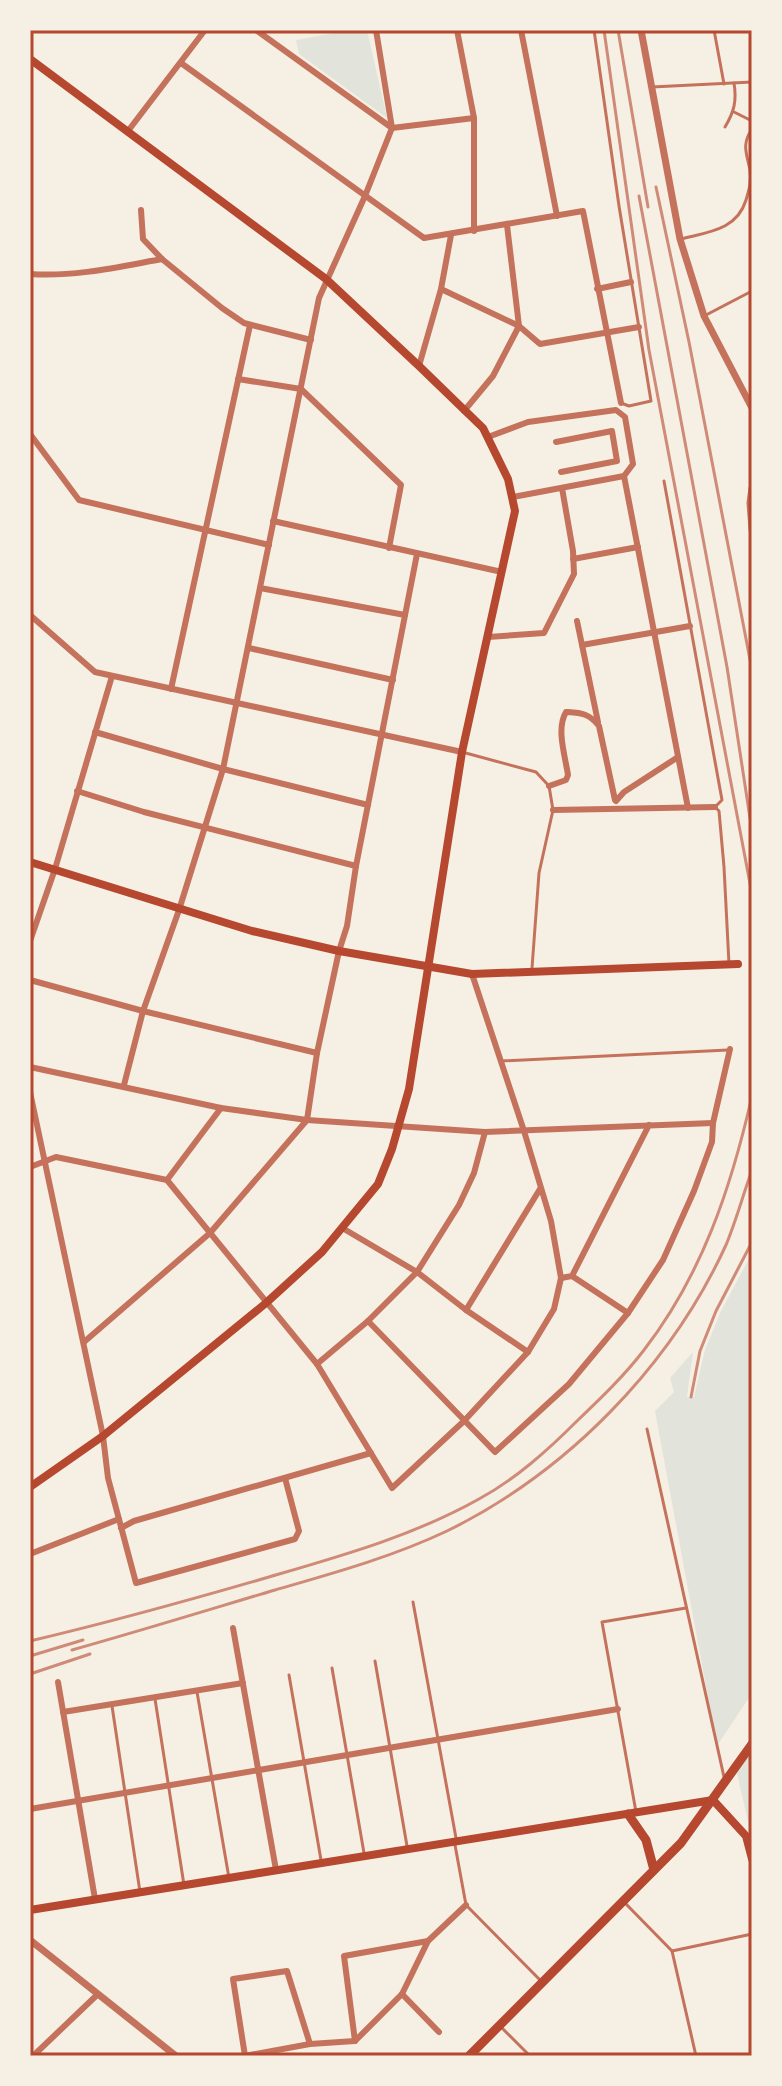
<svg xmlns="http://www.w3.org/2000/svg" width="782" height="2086" viewBox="0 0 782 2086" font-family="'Source Sans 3',sans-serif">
<rect width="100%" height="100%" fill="#f6efe4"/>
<!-- green -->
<g fill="#e2e4dc">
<polygon points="351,30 367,30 387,118 299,54 296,40"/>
<polygon points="752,1253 752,1693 717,1746 655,1411 674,1392 670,1378 693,1352 687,1397 694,1397 705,1350 721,1311"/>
<polygon points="752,1742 752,1839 736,1769"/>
</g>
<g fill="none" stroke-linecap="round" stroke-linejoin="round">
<!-- service -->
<g stroke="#c5725c" stroke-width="3">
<polyline points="594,30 619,206 651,401 629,406 621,403"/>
<polyline points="714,30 724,84"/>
<polyline points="652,87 752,82"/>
<polyline points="734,112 752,121"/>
<path d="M725,127C734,112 737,101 734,83"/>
<path d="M681,239C708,232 737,230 746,200C749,190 752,180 750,170C747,154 741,145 752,129"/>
<polyline points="706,315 752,291"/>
<polyline points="664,481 722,800 715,807 719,811 724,867 729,964"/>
<polyline points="462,752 536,772 549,786 553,810 539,873 532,968"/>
<polyline points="501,1061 728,1050"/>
<polyline points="647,1429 724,1777"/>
<polyline points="413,1602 456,1838"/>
<polyline points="375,1661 407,1846"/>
<polyline points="332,1668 364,1853"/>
<polyline points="289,1675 321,1860"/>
<polyline points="197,1692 229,1878"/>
<polyline points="155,1699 184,1885"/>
<polyline points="112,1706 140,1892"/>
<polyline points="636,1812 602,1622 686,1608"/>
<polyline points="455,1845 466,1905 542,1982"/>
<polyline points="626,1904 672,1951 696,2056"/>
<polyline points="672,1951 752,1934"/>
<polyline points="502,2028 530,2056"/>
</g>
<!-- minor -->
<g stroke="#c5725c" stroke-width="6">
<polyline points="256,30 392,128 474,118"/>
<polyline points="457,30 474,118 474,231"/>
<polyline points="521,30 557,216"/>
<polyline points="181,63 424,238 583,211 621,403"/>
<polyline points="128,131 205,30"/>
<polyline points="141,210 143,239 162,259 222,308 244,323 311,340"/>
<path d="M30,274C75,277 118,267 162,259"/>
<polyline points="441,289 519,326 540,344 639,327"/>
<polyline points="597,289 631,282"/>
<polyline points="419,366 441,289 451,235"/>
<polyline points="238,379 301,389 401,485 389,548"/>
<polyline points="464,411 493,376 519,326 507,225"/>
<polyline points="30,434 79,500 269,545"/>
<polyline points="488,437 528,422 616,410 625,417 633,464 624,476 513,497"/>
<polyline points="556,442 612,431 617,461 561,472"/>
<polyline points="624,476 688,808"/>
<polyline points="273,521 502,572"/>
<polyline points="573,559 638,547"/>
<polyline points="260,588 405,615"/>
<polyline points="30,615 95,672 462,752"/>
<polyline points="577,621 598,722"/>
<polyline points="488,637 544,633 574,574 573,551 562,488"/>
<polyline points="582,645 690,626"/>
<polyline points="249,648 393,680"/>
<polyline points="171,689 250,325"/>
<polyline points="95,732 223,769 368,805"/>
<path d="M549,786L566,780L568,775C565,755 556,729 566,712C581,713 589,713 599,726L615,800"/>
<polyline points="77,791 144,812 356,866"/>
<polyline points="616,801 624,792 678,757"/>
<polyline points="553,810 715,807"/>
<polyline points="30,941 55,869 112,676"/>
<polyline points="30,980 143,1011 317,1053"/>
<polyline points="30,1067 221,1108 307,1120 485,1132 713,1123"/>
<polyline points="124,1085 143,1011 179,910 223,769 319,298 365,196 392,128 376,30"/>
<polyline points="30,1092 103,1436 108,1478 136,1583 295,1539 299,1531 285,1478"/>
<polyline points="30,1167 56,1157 167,1180 221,1108"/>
<polyline points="167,1180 317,1364 392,1488 464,1421 528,1352 554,1309 561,1278 551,1221 524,1131 472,974"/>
<polyline points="344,1229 417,1272 466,1310 528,1352"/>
<polyline points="572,1276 628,1313"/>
<polyline points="561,1278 572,1276 649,1125"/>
<polyline points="466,1310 540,1189"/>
<polyline points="368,1321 495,1452 569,1384 628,1313 663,1260 694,1191 712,1142 713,1123 730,1049"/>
<polyline points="84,1342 210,1233 307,1120 317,1053 339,951 347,926 356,866 417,554"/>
<polyline points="317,1364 368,1321 417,1272 459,1205 474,1173 485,1132"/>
<polyline points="121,1528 134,1521 371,1453"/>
<polyline points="30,1554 119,1519"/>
<polyline points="233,1628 276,1870"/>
<polyline points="58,1682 95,1899"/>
<polyline points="63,1712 243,1683"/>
<polyline points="30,1809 618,1709"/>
<polyline points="402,1994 355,2041 344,1956 428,1941"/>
<polyline points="439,2032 402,1994 428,1941 466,1905"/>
<polyline points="33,2056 98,1994"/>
<polyline points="244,2056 310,2044 355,2041"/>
<polyline points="245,2056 233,1979 287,1971 310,2044"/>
</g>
<!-- tertiary -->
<g stroke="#c5725c" stroke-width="7">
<polyline points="641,30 680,239 704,316 752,408"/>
<polyline points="752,488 750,503 752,529"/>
<polyline points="30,1940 176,2056"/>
</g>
<!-- secondary -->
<g stroke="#b5482f" stroke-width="8">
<polyline points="30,59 326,279 419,366 483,428 508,479 515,511 462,752 409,1089 392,1149 378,1184 322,1252 266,1303 103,1436 30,1487"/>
<polyline points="30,862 252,931 339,951 472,974 738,964"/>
<polyline points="30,1910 713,1800 746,1836 752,1859"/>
</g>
<!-- primary -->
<g stroke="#b5482f" stroke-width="9">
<polyline points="628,1814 646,1840 654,1870"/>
<polyline points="469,2056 681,1843 752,1744"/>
</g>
<!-- rail -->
<g stroke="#cf8b77" stroke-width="3">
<polyline points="604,30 649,350 752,894"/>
<polyline points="618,30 648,207"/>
<polyline points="656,187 689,342 752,670"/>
<polyline points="639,196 727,667 750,818"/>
<polyline points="691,1397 700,1351 716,1311 752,1242"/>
<path d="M30,1641C111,1622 190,1600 269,1577C341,1556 413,1536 479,1499C516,1479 548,1450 578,1420C601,1398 625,1375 644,1350C702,1275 731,1188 752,1096"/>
<path d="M72,1650C140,1631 208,1610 275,1590C334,1573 392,1557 447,1531C567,1472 670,1367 726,1245C736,1221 743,1195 752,1170"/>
<polyline points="30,1656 83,1640"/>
<polyline points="30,1674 90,1654"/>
</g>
</g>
<!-- border -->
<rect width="782" height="2086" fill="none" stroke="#f6efe4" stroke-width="64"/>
<rect x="32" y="32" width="718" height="2022" fill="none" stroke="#b5482f" stroke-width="3"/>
</svg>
